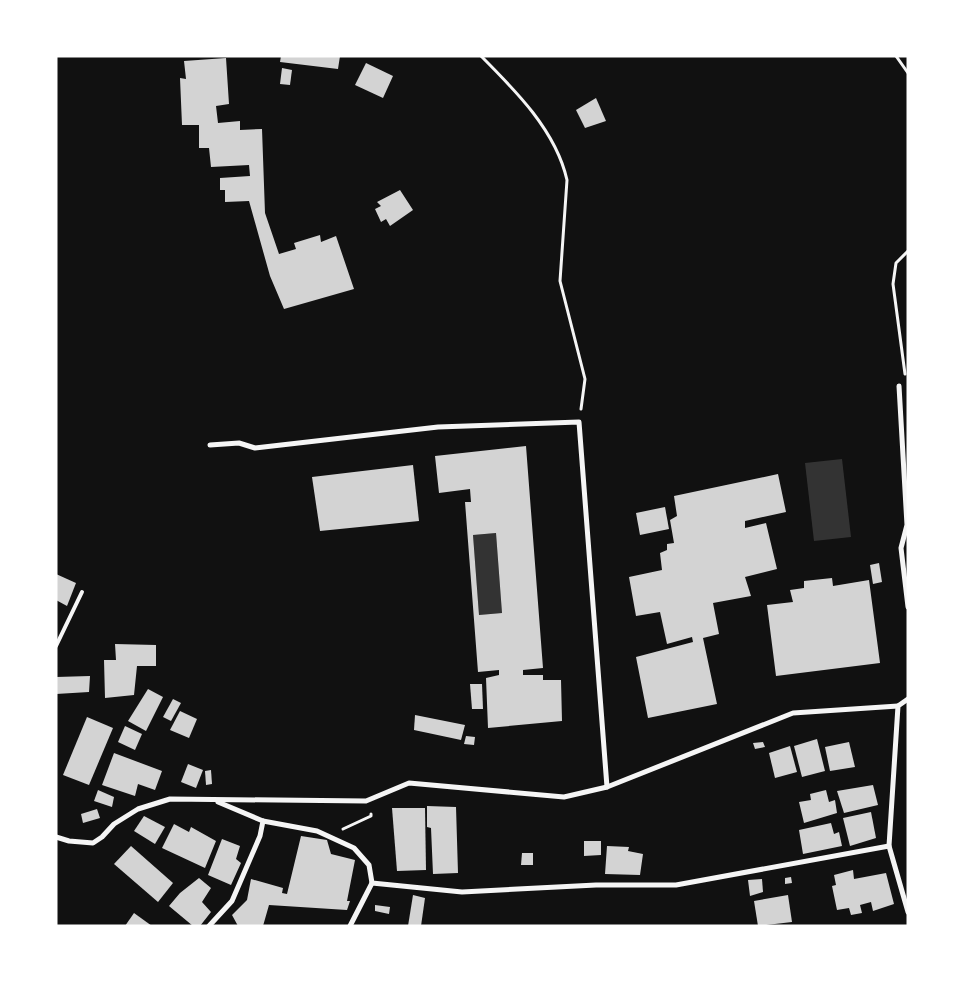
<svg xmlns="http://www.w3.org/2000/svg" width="964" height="982" viewBox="0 0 964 982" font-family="'Fira Sans',sans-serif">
<rect width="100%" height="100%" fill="#111"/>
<!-- water -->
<g fill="#333">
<polygon points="842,459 851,537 814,541 805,463"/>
<polygon points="496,533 502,613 479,615 473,535"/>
</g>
<!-- building -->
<g fill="#d3d3d3" fill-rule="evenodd">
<polygon points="281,56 340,56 338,69 280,62"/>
<polygon points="226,58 229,104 216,106 218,123 240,121 240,130 262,129 265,213 279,254 296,249 294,243 320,235 321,242 336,236 354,289 284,309 270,276 249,201 225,202 225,190 220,190 220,178 250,176 249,165 211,167 209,148 199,148 199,125 182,125 180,78 186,79 184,61"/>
<polygon points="366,63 393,76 383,98 355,85"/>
<polygon points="282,68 292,70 290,85 280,84"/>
<polygon points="596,98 606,121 585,128 576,110"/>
<polygon points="400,190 413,210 390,226 386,219 381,222 375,209 381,206 377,202"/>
<path d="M526,446L543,668L523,670V675H543V680H561L562,721L488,728L486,678L499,675V670L478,672L465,502H471L470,489L439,493L435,456ZM496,533L502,613L479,615L473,535Z"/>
<polygon points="413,465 419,521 320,531 312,477"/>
<polygon points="778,474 786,512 745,521 745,528 766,523 777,569 745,577 751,596 713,603 719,634 703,638 717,704 648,718 636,657 693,642 692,637 667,644 660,612 636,616 629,577 662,570 660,553 667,550 667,544 674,543 670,520 677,516 674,496"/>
<polygon points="665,507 669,529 640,535 636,513"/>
<polygon points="879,563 882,582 873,584 870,565"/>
<polygon points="56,574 76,583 67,606 56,600"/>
<polygon points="832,578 833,586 869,580 880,663 776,676 767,605 793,602 790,590 804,588 804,581"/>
<polygon points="115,644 156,645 156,666 137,666 134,695 105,698 104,660 116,660"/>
<polygon points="90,676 89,692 56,694 56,677"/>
<polygon points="470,684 482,684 483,709 472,709"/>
<polygon points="148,689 163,697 146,731 128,721"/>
<polygon points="173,699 181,703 171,721 163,717"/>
<polygon points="180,711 197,719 189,738 170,730"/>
<polygon points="415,715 465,725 461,740 414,730"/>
<polygon points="87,717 113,728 89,785 63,775"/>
<polygon points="125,726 142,734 135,750 118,742"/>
<polygon points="466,736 475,737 474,745 464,744"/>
<polygon points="817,739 825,771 802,777 794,746"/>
<polygon points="763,742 765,747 755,749 753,743"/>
<polygon points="849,742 855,767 830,771 825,747"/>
<polygon points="790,746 797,772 775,778 769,753"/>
<polygon points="114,753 162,771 155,790 138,784 135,796 102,785"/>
<polygon points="188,764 203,770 196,788 181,782"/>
<polygon points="211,770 212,784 206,785 205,771"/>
<polygon points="873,785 878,805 844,813 837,791"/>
<polygon points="98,790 114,797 112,807 94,801"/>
<polygon points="826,790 829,802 835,800 837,813 804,823 799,802 811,800 810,794"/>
<polygon points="427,806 456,807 458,873 433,874 431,828 427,827"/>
<polygon points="392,808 425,808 426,870 397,871"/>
<polygon points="97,809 100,818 83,823 81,814"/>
<polygon points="871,812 876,838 850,846 843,818"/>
<polygon points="144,816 165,827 155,844 134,831"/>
<polygon points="831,823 834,834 839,832 842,846 803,854 799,830"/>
<polygon points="174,824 189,832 191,827 216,841 205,868 162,848"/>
<polygon points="301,836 327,840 331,854 355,860 347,901 350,901 347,910 269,905 263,926 238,926 232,915 247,900 251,879 283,888 282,893 287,894"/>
<polygon points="222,839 240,846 236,859 241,863 231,885 208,875"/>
<polygon points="584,841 601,841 601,855 584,856"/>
<polygon points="131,846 173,883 158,902 114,864"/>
<polygon points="607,846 629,847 628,851 643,854 640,875 605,874"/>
<polygon points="522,853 533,853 533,865 521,865"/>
<polygon points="853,870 854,879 886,873 894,904 873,911 871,902 860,905 862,913 851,915 849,908 837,910 832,886 836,885 834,875"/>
<polygon points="791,877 792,883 785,884 785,878"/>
<polygon points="199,878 211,888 202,902 211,912 200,926 193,926 169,906 180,893"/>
<polygon points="762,879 763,892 750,896 748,880"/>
<polygon points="413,895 425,898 421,926 408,926"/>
<polygon points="788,895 792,922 758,926 754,901"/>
<polygon points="375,905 390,907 389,914 375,911"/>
<polygon points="134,913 152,926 125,926"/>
</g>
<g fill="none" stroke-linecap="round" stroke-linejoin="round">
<!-- path -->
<g stroke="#f5f5f5" stroke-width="3">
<path d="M481,56C516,91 556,131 567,180L560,281L585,379L581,409"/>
<polyline points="896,56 908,73"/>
<polyline points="905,374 893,284 896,263 908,251"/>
<polyline points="343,829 371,816 371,814"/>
</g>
<!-- service -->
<polyline stroke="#f5f5f5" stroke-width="4" points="56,646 82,592"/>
<!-- minor -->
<g stroke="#f5f5f5" stroke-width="5">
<polyline points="899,386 907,525 901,548 908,607"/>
<polyline points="210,445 239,443 255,448 438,427 579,422 607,787"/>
<polyline points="908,699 898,706 889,846 908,912"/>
<polyline points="218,802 263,821 317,831 354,848 369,865 372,883 462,892 596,885 676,885 889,846"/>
<polyline points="56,837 69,841 93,843 102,837 114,824 138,809 170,799 366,801 409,783 564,797 607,787 793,713 898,706"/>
<polyline points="209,926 232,901 260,836 263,821"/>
<polyline points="350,926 372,883"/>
</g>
</g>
<!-- border -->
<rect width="964" height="982" fill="none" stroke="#ffffff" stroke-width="115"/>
</svg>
